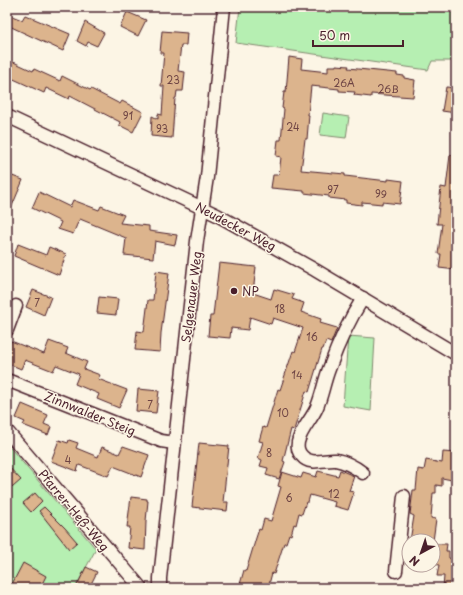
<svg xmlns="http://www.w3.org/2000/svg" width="463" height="595" viewBox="0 0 463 595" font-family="'Playpen Sans',sans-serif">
<rect width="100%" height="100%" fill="#fcf5e5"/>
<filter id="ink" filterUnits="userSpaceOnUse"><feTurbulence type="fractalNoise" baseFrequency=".025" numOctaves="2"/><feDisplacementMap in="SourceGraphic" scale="8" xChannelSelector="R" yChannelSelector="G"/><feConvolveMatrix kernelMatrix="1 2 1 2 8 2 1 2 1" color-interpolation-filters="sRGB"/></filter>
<g filter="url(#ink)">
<!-- green -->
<g fill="#b6efb2" stroke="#80876e">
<polygon points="240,7 456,7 456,61 432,61 428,70 236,43"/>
<polygon points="323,113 349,117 346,138 320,135"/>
<polygon points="348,336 375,338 371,411 343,406"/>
<polygon points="7,444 96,549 75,588 7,588"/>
</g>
<!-- building -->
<g fill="#dcb48d" stroke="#4a1f2b">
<polygon points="127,12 146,20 138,36 120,27"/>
<polygon points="7,14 22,20 25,15 70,34 63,51 7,25"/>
<polygon points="85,22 104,33 97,46 88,42 86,46 77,41"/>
<polygon points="162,31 187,33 186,45 181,45 178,71 185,72 183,91 177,91 176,98 175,98 172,138 151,136 152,116 158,119 158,114 162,115 164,86 161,86 164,53 160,53"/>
<polygon points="289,57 302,59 301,69 328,72 328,66 336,66 336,65 349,66 348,68 397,73 397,75 404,76 404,78 415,80 413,97 371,94 371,97 354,95 355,92 339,91 339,89 311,86 308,115 309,115 307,139 305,139 303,155 301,170 345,174 345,176 388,181 388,179 403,181 400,204 382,202 382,204 362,202 362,205 346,203 346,200 329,198 329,196 304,193 304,191 271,188 273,175 279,175 281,157 276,156 278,140 281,140 284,109 282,108 284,92 286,92"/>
<polygon points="7,59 33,71 34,69 60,81 62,76 90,90 91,89 120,104 122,101 143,112 133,132 119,125 120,122 70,96 69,99 46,88 44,93 7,76"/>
<polygon points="446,87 456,88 456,113 442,111"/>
<polygon points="450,155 456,156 456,270 439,268 441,254 438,254 442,224 437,224 441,187 446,188"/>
<polygon points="7,174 23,180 7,218"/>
<polygon points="39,192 70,207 73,200 99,210 101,206 124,215 120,223 149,226 149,231 177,235 175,245 155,241 153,258 124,255 126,238 80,219 79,220 73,234 58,229 61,222 32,208"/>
<polygon points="18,244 46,255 49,247 66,254 59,275 14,256"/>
<polygon points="219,263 256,267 253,293 271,299 274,289 294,295 292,299 304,303 301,312 321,319 320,323 337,328 331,343 326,341 323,349 322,349 309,392 306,391 294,430 291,429 283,461 285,462 279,479 266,475 268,468 260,466 262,460 258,458 263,442 259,441 263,427 266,428 278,389 280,390 293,351 295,352 303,328 273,318 271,324 250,317 248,330 231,328 230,338 208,336 210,316 213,316"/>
<polygon points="156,271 169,273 161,333 160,352 135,350 137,331 144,332 148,300 153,300"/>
<polygon points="33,290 51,297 44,315 26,307"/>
<polygon points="99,297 118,299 116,315 97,313"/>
<polygon points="11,341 44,354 49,341 68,348 66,353 87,362 84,369 100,375 98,379 127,390 119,408 97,399 99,394 75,384 79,374 56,365 53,371 25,360 21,369 7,363 7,351"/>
<polygon points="138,389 159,391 156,413 136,411"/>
<polygon points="22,404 48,415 44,424 51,427 48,435 23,425 25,422 16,418"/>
<polygon points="59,440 68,443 69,440 78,443 76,448 98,457 102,447 119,454 123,446 149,455 141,477 113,466 108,476 79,465 77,471 51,461"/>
<polygon points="199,443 229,446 223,502 228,502 227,511 192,507"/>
<polygon points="443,452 456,453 456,473 453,472 452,480 442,478 442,486 436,485 436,493 433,493 431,518 436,519 433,541 410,541 414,516 410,514 413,490 416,490 418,469 424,470 426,460 442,463"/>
<polygon points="7,465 21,480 13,487 7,481"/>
<polygon points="340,470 354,476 349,491 354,492 348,510 334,506 335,502 310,495 308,502 306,502 302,514 299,513 296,525 294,524 291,535 289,534 286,543 284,543 274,574 272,573 268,588 239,588 244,570 246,571 256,538 259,529 261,530 264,519 271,521 281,487 278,486 282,472 301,478 303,473 316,477 318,471 338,476"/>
<polygon points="35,493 42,501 31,512 23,503"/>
<polygon points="131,497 147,499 147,501 148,501 146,521 145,550 128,548 130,527 127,527"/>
<polygon points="44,507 65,528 77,542 69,549 39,511"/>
<polygon points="433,544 447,544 446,551 449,551 449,558 454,560 454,568 456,568 456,588 443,588 444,576 437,576 439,565 433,564"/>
<polygon points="23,563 46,576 40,588 10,588"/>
<polygon points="86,567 97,572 89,588 76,588"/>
</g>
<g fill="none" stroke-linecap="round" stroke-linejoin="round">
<!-- minor casing -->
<g stroke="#4a1f2b" stroke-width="15">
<g id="minor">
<polyline points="7,116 217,215 315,270 456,354"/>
<path d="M363,298C349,320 338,344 329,369C324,382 322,395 317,407C312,419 301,429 298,442C297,447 298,452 302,456C310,466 325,459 336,460C347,462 355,467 363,473"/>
<polyline points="7,330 16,306"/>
<polyline points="7,380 161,441 174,443"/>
<polyline points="7,431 141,588"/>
<polyline points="396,571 404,496"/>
<polyline points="160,588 160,578 197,241 207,177 224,7"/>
</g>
</g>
<!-- minor -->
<use href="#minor" stroke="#fcf5e5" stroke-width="12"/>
</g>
</g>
<!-- markers -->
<circle fill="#4a1f2b" stroke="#fcf5e5" stroke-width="1.5" cx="234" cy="291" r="4"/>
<g text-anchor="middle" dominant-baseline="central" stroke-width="3" stroke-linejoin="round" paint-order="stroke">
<!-- number labels -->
<g font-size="10" fill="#6e4444">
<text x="173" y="79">23</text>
<text x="344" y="82">26A</text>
<text x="388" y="88">26B</text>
<text x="128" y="115">91</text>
<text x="293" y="126">24</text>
<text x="162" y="128">93</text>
<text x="333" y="189">97</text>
<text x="381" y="193">99</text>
<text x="37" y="302">7</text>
<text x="280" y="308">18</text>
<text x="312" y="336">16</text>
<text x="297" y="374">14</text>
<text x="150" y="404">7</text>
<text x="283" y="412">10</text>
<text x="269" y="452">8</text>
<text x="68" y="459">4</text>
<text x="334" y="493">12</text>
<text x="289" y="497">6</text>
</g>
<!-- street labels -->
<g font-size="12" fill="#4a1f2b" stroke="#fcf5e5">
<text transform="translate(236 226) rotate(28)">Neudecker Weg</text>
<text transform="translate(191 297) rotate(-83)">Selgenauer Weg</text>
<text transform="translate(90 413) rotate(22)">Zinnwalder Steig</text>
<text transform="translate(74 510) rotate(50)">Pfarrer-Heß-Weg</text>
</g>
<!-- poi labels -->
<g font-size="12" fill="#4a1f2b" stroke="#fcf5e5" text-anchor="start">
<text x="242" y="291">NP</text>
</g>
</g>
<!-- margin -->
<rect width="463" height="595" fill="none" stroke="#fcf5e5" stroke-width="24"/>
<rect x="12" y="12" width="439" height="571" fill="none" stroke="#4a1f2b" stroke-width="1.5" filter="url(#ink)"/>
<!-- north arrow -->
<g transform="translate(421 553) rotate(220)"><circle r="19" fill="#fcf5e5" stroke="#b59f9b"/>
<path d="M0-3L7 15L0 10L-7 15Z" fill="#4a1f2b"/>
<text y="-6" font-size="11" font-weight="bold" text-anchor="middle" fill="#4a1f2b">N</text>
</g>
<!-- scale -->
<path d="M313 40v6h90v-6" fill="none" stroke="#4a1f2b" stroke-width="2"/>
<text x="319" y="40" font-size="12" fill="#4a1f2b" stroke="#fcf5e5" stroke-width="3" paint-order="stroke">50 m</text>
</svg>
